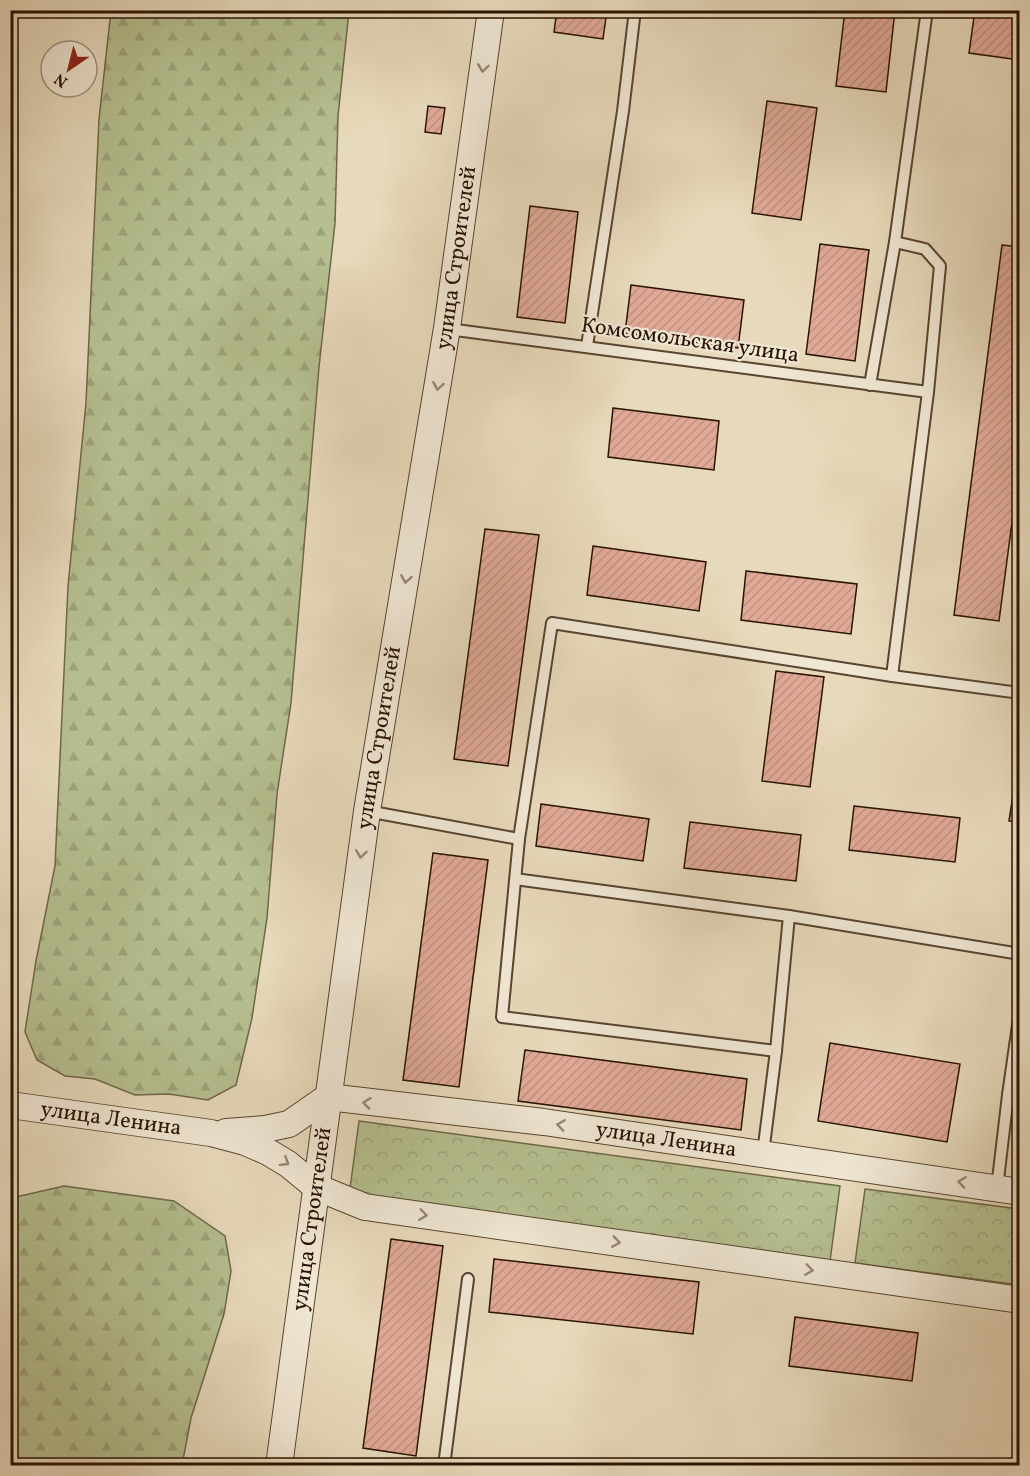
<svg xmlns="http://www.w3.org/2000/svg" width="1030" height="1476" viewBox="0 0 1030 1476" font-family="Vollkorn,serif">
<defs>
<pattern id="forest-firs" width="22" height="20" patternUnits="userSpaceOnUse" patternTransform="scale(1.5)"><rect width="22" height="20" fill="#b5bf90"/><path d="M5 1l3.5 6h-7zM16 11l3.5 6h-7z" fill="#9ca37a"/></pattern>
<pattern id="park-crowns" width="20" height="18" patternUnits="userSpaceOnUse" patternTransform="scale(1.5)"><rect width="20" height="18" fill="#b5bf90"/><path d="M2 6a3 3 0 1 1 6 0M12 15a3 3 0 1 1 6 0" fill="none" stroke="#9ca37a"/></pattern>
<pattern id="building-hatch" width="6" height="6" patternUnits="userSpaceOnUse" patternTransform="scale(1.5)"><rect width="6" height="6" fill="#e0a997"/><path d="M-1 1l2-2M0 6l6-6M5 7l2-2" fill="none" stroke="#c09080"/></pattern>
</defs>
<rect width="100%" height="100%" fill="#e7d9bb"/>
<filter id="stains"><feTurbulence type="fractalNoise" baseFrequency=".00333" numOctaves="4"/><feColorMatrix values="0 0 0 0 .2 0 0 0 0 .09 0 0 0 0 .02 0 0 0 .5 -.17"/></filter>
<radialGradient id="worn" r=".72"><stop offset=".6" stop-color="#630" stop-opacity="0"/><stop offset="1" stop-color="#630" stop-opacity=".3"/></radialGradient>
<!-- forest -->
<g fill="url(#forest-firs)" stroke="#6f6848" stroke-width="1.5">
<polygon points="111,11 349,11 338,116 335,223 319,367 291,703 277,794 267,918 252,1018 236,1085 208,1100 169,1094 135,1095 95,1079 65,1076 37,1060 25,1032 36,961 55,866 68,586 86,403 99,119"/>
<polygon points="64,1186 174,1201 225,1236 231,1271 224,1314 191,1418 182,1465 11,1465 11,1198"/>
</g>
<!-- park -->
<g fill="url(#park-crowns)" stroke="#6f6848" stroke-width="1.5">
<polygon points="359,1121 840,1186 830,1261 349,1196"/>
<polygon points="865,1189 1019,1209 1019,1285 855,1263"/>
</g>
<!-- building -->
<g fill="url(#building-hatch)" stroke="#291200" stroke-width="1.5">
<polygon points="557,10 607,10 603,39 554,32"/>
<polygon points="739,10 785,10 784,16"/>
<polygon points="845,10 895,10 886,92 836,86"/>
<polygon points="975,10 1020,10 1020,60 969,53"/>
<polygon points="767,101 817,108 801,220 752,213"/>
<polygon points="428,106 445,108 441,134 425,132"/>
<polygon points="530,206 578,212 565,323 517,317"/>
<polygon points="820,244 869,250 855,361 806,354"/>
<polygon points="1002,245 1020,247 1020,462 999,621 954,615"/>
<polygon points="631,285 744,300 738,348 625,333"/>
<polygon points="613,408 719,421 714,470 608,457"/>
<polygon points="485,529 539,535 508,766 454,759"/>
<polygon points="593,546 706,562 699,611 587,595"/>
<polygon points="746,571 857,584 851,634 741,620"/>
<polygon points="776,671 824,677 810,787 762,781"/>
<polygon points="1020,750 1020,823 1009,821"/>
<polygon points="541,804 649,819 643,861 536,846"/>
<polygon points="854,806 960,818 955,862 849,850"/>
<polygon points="690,822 801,835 796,881 684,868"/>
<polygon points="433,853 488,860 459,1087 403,1080"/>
<polygon points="1020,878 1020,914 1016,914"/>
<polygon points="830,1043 960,1064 947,1142 818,1121"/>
<polygon points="525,1050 747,1079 741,1130 518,1101"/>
<polygon points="391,1239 443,1246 416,1456 363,1448"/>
<polygon points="494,1259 699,1282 693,1334 489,1312"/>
<polygon points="795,1317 918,1333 912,1381 789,1366"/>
</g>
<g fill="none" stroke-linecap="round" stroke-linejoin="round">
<!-- service casing -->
<g stroke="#58442f" stroke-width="14">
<g id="service">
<polyline points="448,329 928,392"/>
<polyline points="587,346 623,111 635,10"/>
<polyline points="870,385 895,242 927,10"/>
<polyline points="892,676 928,392 940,266 925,249 895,242"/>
<polyline points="367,811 519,839"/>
<polyline points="515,879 789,916 776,1051 502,1017 519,839 552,623 892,676 1020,693"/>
<polyline points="789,916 1020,954"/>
<polyline points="1020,1011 1008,1095 1020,1096"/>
<polyline points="763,1153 776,1051"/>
<polyline points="997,1188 1008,1095"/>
<polyline points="444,1466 468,1279"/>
</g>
</g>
<!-- tertiary casing -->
<g stroke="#58442f" stroke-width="28">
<g id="tertiary">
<path id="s1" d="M10,1105L211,1133L245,1142L268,1152L288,1164L316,1187L365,1207L1020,1300"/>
<path id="s2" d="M226,1132L265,1129L289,1124L328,1097L544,1122L1020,1192"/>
<path id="s3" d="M279,1466L367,811L447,328L491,10"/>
</g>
</g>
<!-- service -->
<use href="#service" stroke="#efe6d3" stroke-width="10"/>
<!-- tertiary -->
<use href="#tertiary" stroke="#efe6d3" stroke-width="26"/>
</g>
<!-- one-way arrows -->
<defs><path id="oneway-chevron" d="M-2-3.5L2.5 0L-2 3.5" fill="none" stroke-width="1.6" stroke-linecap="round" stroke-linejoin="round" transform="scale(1.5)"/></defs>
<g stroke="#968774">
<use href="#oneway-chevron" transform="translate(483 68) rotate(98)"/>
<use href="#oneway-chevron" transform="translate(438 386) rotate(100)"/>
<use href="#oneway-chevron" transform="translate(406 579) rotate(100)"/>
<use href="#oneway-chevron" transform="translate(361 854) rotate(98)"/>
<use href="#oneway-chevron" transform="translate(367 1103) rotate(-173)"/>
<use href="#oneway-chevron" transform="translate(561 1125) rotate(-172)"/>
<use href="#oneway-chevron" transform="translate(285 1162) rotate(32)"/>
<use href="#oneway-chevron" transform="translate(962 1182) rotate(-172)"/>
<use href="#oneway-chevron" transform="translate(423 1215) rotate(8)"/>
<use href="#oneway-chevron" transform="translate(616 1242) rotate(8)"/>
<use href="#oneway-chevron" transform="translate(809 1270) rotate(8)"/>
</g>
<g text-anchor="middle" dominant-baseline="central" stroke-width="4.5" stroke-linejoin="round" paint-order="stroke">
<!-- street labels -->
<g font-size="22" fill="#291200" stroke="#efe6d3">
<text stroke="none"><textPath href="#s3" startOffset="1221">улица Строителей</textPath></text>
<text transform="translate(690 341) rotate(8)">Комсомольская улица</text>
<text stroke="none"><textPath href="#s3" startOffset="735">улица Строителей</textPath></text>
<text stroke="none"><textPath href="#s1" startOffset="102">улица Ленина</textPath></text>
<text stroke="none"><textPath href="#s2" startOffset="452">улица Ленина</textPath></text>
<text stroke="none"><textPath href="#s3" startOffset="249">улица Строителей</textPath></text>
</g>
</g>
<!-- margin -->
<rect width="1030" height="1476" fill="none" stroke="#e7d9bb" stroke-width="36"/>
<rect x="12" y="12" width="1006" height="1452" fill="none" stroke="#291200" stroke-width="3"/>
<rect x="18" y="18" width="994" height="1440" fill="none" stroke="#291200" stroke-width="1.5"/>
<!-- north arrow -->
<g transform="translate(69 69) rotate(215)"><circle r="28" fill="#efe6d3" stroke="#a0917f" stroke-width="1.5"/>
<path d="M0-4.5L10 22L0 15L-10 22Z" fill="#8f2418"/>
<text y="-9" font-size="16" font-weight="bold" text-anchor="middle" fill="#291200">N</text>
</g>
<rect width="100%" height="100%" filter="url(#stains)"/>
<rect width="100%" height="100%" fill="url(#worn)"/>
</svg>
